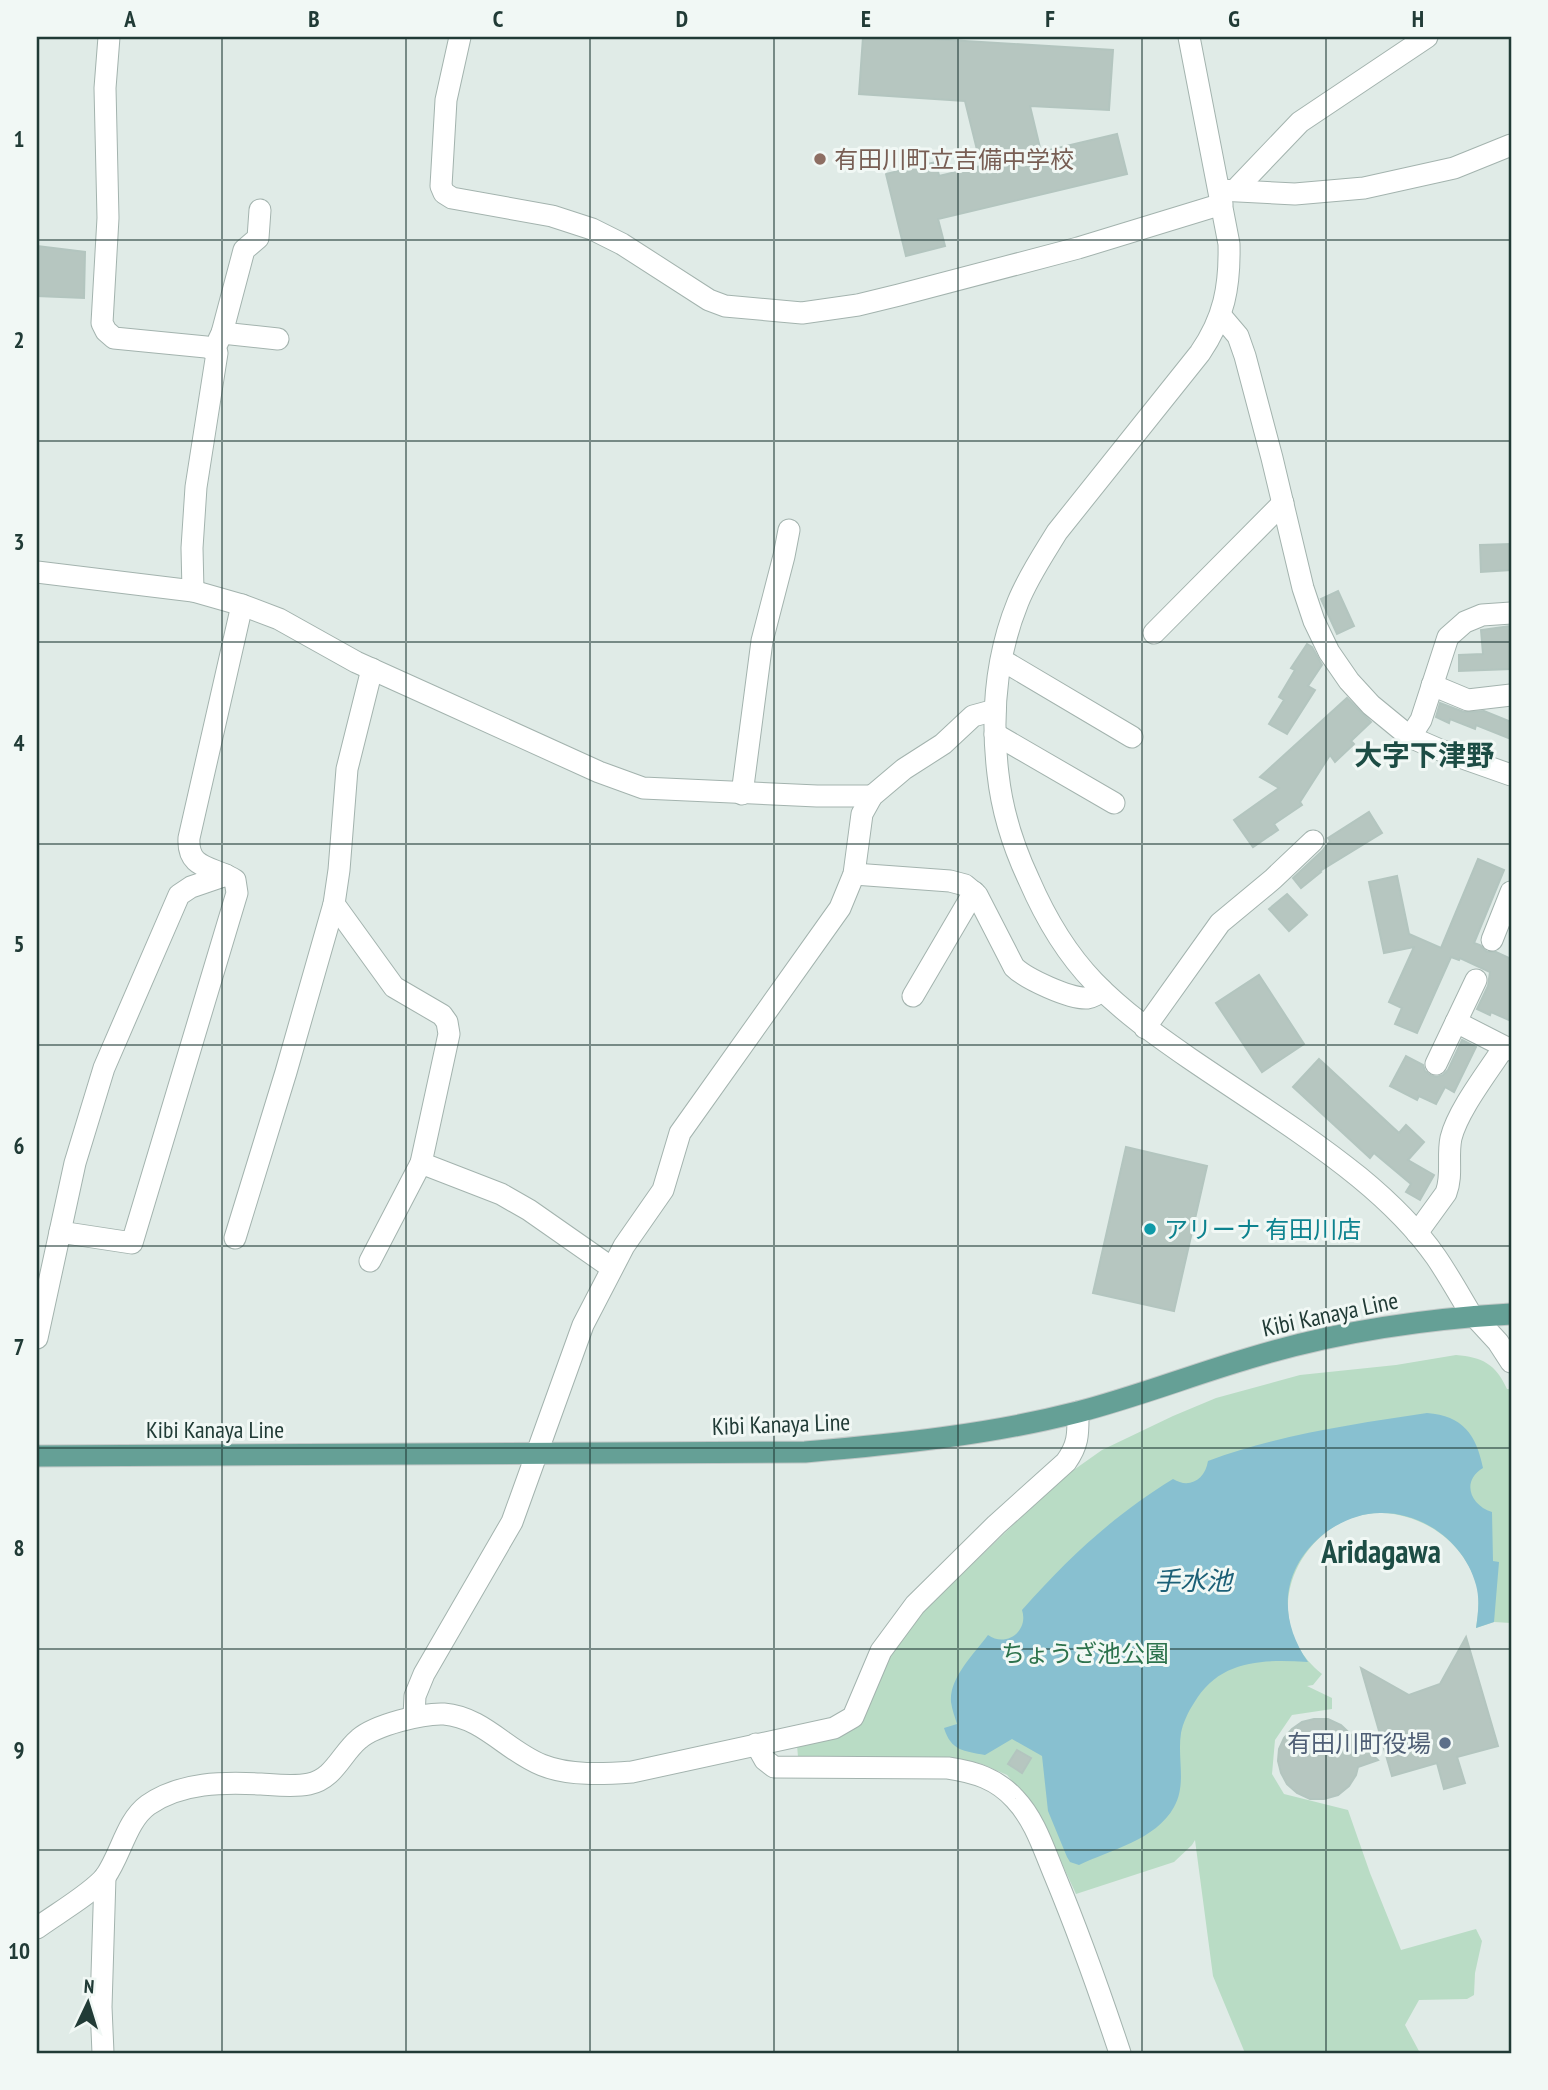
<svg xmlns="http://www.w3.org/2000/svg" width="1548" height="2090" viewBox="0 0 1548 2090" font-family="'PT Sans Narrow','Noto Sans JP',sans-serif">
<rect width="100%" height="100%" fill="#e0ebe7"/>
<!-- green -->
<path fill="#b9dcc5" d="M1456,1355C1482,1357 1496,1364 1507,1389H1511V1623L1494,1622L1476,1628C1478,1614 1480,1599 1477,1586C1465,1543 1424,1514 1381,1513C1330,1512 1286,1561 1288,1610C1290,1637 1301,1657 1322,1674L1313,1685L1307,1686L1332,1698V1709L1292,1715L1275,1740L1272,1774L1284,1794L1348,1810L1370,1873L1401,1950L1476,1929L1482,1941L1475,1973L1474,1995L1467,1999L1419,2000L1405,2025L1420,2053H1245L1213,1976L1195,1840L1192,1845L1174,1862L1076,1894L1037,1810L1007,1775L982,1764L961,1759L798,1757L797,1745L840,1736L908,1626L1038,1501L1068,1474L1102,1450L1173,1416L1216,1398L1300,1375L1396,1365Z"/>
<!-- water -->
<path fill="#88c0d0" d="M1427,1413C1463,1416 1476,1434 1483,1468C1461,1481 1470,1505 1492,1512L1493,1561L1499,1562L1494,1622L1476,1628C1478,1614 1480,1599 1476,1585C1465,1543 1423,1512 1380,1513C1360,1513 1340,1522 1325,1533C1281,1568 1277,1617 1308,1662C1262,1659 1219,1660 1194,1703C1188,1712 1183,1723 1181,1733C1177,1758 1187,1784 1174,1807C1156,1840 1110,1850 1079,1865L1070,1862L1067,1857L1048,1811L1042,1756L1012,1739L985,1755C964,1751 951,1751 944,1728L957,1724C955,1717 952,1710 951,1702C949,1678 974,1654 988,1635C1006,1648 1029,1631 1022,1610C1069,1557 1113,1516 1173,1479C1189,1489 1205,1480 1208,1461C1278,1435 1353,1424 1427,1413Z"/>
<!-- building -->
<g fill="#b6c6c0" stroke="#b3c5bf" stroke-width="2">
<polygon points="863,37 900,37 1113,50 1109,110 1030,106 1041,152 1117,134 1127,174 938,219 945,246 906,256 886,174 936,162 939,176 981,166 965,101 859,94"/>
<polygon points="37,246 85,252 84,298 37,296"/>
<polygon points="1511,544 1511,570 1481,572 1480,545"/>
<polygon points="1338,591 1354,626 1337,634 1321,599"/>
<polygon points="1511,626 1511,669 1459,671 1459,655 1483,654 1481,630"/>
<polygon points="1307,644 1312,647 1322,665 1308,686 1315,690 1287,734 1269,724 1284,700 1279,697 1295,670 1291,668"/>
<polygon points="1347,698 1371,722 1351,741 1354,744 1335,762 1330,755 1300,802 1302,805 1274,824 1278,830 1253,847 1234,820 1279,788 1260,777"/>
<polygon points="1440,703 1464,712 1484,711 1511,722 1511,739 1476,725 1475,729 1450,719 1449,723 1436,717"/>
<polygon points="1369,812 1382,833 1320,871 1321,872 1301,888 1293,878 1322,851 1330,841 1328,838"/>
<polygon points="1478,859 1504,870 1474,943 1480,945 1487,952 1496,952 1511,959 1511,1021 1491,1012 1490,1015 1477,1009 1488,986 1490,972 1460,958 1459,960 1451,957 1417,1033 1395,1024 1402,1008 1389,1002 1414,947 1384,953 1369,882 1397,876 1409,934 1441,948"/>
<polygon points="1287,894 1307,915 1289,931 1269,909"/>
<polygon points="1259,975 1304,1044 1262,1072 1216,1003"/>
<polygon points="1462,1040 1476,1047 1454,1092 1445,1087 1436,1104 1419,1096 1417,1100 1390,1086 1406,1056 1423,1065 1425,1071 1430,1075 1436,1077 1443,1075 1448,1070"/>
<polygon points="1319,1059 1399,1133 1406,1125 1424,1142 1408,1160 1434,1175 1420,1200 1406,1192 1411,1184 1374,1153 1370,1158 1293,1087"/>
<polygon points="1126,1147 1207,1166 1174,1311 1093,1293"/>
<polygon points="1466,1637 1498,1746 1457,1757 1465,1783 1444,1789 1437,1763 1392,1776 1361,1668 1409,1695 1440,1684"/>
<polygon points="1314,1719 1328,1719 1341,1725 1378,1760 1358,1767 1356,1775 1349,1786 1338,1795 1324,1799 1310,1799 1297,1793 1287,1784 1281,1773 1278,1761 1279,1749 1284,1738 1292,1729 1302,1722"/>
<polygon points="1017,1750 1031,1758 1022,1773 1008,1764"/>
</g>
<g fill="none" stroke-linecap="round" stroke-linejoin="round">
<!-- minor casing -->
<g stroke="#a3b3ae" stroke-width="23">
<g id="minor">
<polyline points="109,37 105,88 108,218 102,323 106,331 114,338 206,347 214,350 217,353 196,487 192,548 193,591"/>
<polyline points="460,37 446,100 441,186 444,193 452,198 552,216 592,229 622,244 709,300 725,306 802,313 858,305 899,295 1078,248 1222,204"/>
<path d="M1189,37L1229,244C1230,287 1224,318 1200,353L1057,532C1043,555 1028,577 1018,602C996,656 991,716 998,774C1002,811 1013,846 1029,880C1045,917 1066,953 1094,982C1123,1012 1156,1035 1189,1058C1246,1097 1306,1134 1359,1177C1387,1200 1415,1227 1436,1257C1449,1276 1460,1296 1472,1316"/>
<polyline points="1236,189 1300,122 1427,37"/>
<polyline points="1219,190 1295,194 1364,188 1454,168 1511,145"/>
<polyline points="1221,316 1238,336 1245,356 1272,458 1303,588 1314,621 1329,652 1349,681 1371,705 1410,737 1440,750 1511,775"/>
<polyline points="222,333 278,339"/>
<polyline points="214,350 222,333 244,250 258,238 260,210"/>
<polyline points="37,572 193,591 242,605 279,619 356,662 438,699 599,772 643,788 817,796 872,796"/>
<polyline points="1154,633 1283,503"/>
<polyline points="1002,660 1132,737"/>
<polyline points="1432,685 1468,700 1511,695"/>
<polyline points="995,734 1114,803"/>
<polyline points="1410,737 1421,720 1448,637 1465,622 1482,615 1511,613"/>
<polyline points="742,794 762,641 784,556 789,530"/>
<path d="M854,874L950,881L965,885L977,895L1014,967C1026,979 1070,999 1087,998C1094,997 1097,994 1102,990"/>
<polyline points="334,904 394,987 442,1015 447,1022 449,1034 421,1163 370,1261"/>
<polyline points="1492,940 1511,892"/>
<polyline points="913,996 974,892"/>
<polyline points="1456,1022 1511,1050"/>
<polyline points="1145,1028 1220,923 1273,879 1313,841"/>
<polyline points="1436,1064 1476,980"/>
<polyline points="421,1163 501,1194 529,1210 612,1268"/>
<path d="M60,1232L132,1243L237,893L235,880C213,866 187,870 189,838L242,605"/>
<path d="M1417,1233L1446,1193C1453,1175 1447,1157 1451,1138C1458,1110 1488,1072 1504,1047"/>
<polyline points="235,1238 286,1072 334,904 339,870 347,769 372,669"/>
<polyline points="1474,1316 1498,1342 1511,1362"/>
<polyline points="37,1338 75,1163 104,1068 179,895 191,887 226,875"/>
<polyline points="414,1716 415,1696 424,1674 512,1522 583,1325 624,1246 663,1190 680,1133 840,908 854,874 862,814 872,796 904,769 943,744 973,716 995,710"/>
<path d="M756,1744L765,1760L774,1767L948,1768C975,1772 997,1779 1015,1799C1035,1820 1044,1850 1055,1876C1079,1934 1100,1993 1120,2053"/>
<path d="M37,1928C56,1914 91,1894 105,1877C121,1855 126,1821 148,1805C181,1782 224,1782 261,1784C277,1785 294,1787 309,1784C334,1779 341,1754 359,1739C375,1725 423,1713 444,1714C483,1717 508,1752 542,1765C569,1776 604,1774 632,1772L834,1728L853,1717L881,1651L915,1605L996,1525L1066,1462C1079,1444 1078,1433 1078,1412"/>
<polyline points="103,2053 101,2007 105,1877"/>
</g>
</g>
<!-- major casing -->
<g stroke="#c1c8c7" stroke-width="23">
<path id="major" d="M37,1456L805,1452C897,1444 988,1435 1078,1412C1136,1397 1192,1375 1250,1358C1335,1332 1423,1319 1511,1314"/>
</g>
<!-- minor -->
<use href="#minor" stroke="#fff" stroke-width="21"/>
<!-- major -->
<use href="#major" stroke="#65a096" stroke-width="21"/>
</g>
<!-- grid -->
<path fill="none" stroke="#213b36" stroke-width="2" stroke-opacity="0.55" d="M222,37V2053M406,37V2053M590,37V2053M774,37V2053M958,37V2053M1142,37V2053M1326,37V2053M37,240H1511M37,441H1511M37,642H1511M37,844H1511M37,1045H1511M37,1246H1511M37,1448H1511M37,1649H1511M37,1850H1511"/>
<!-- markers -->
<circle fill="#8d6e63" stroke="#f1f8f5" stroke-width="2.5" cx="820" cy="159" r="7"/>
<circle fill="#0f9aa8" stroke="#f1f8f5" stroke-width="2.5" cx="1150" cy="1229" r="7"/>
<circle fill="#5c6f8a" stroke="#f1f8f5" stroke-width="2.5" cx="1445" cy="1743" r="7"/>
<g text-anchor="middle" dominant-baseline="central" stroke-width="6" stroke-linejoin="round" paint-order="stroke">
<!-- education labels -->
<g font-size="24" fill="#785e54" stroke="#f1f8f5" text-anchor="start">
<text x="834" y="159">有田川町立吉備中学校</text>
</g>
<!-- culture labels -->
<g font-size="24" fill="#0d838f" stroke="#f1f8f5" text-anchor="start">
<text x="1164" y="1229">アリーナ 有田川店</text>
</g>
<!-- street labels -->
<g font-size="24" fill="#213b36" stroke="#f1f8f5">
<text transform="translate(1330 1314) rotate(-12)">Kibi Kanaya Line</text>
<text transform="translate(781 1424) rotate(-2)">Kibi Kanaya Line</text>
<text x="215" y="1429">Kibi Kanaya Line</text>
</g>
<!-- park labels -->
<g font-size="24" fill="#2c724c" stroke="#f1f8f5">
<text x="1085" y="1653">ちょうざ池公園</text>
</g>
<!-- service labels -->
<g font-size="24" fill="#4e5e75" stroke="#f1f8f5" text-anchor="end">
<text x="1431" y="1743">有田川町役場</text>
</g>
<!-- water labels -->
<g font-size="26" font-style="italic" fill="#1c6077" stroke="#f1f8f5">
<text x="1193" y="1580">手水池</text>
</g>
<!-- quarter labels -->
<g font-size="28" font-weight="bold" fill="#1d4d45" stroke="#f1f8f5">
<text x="1424" y="754">大字下津野</text>
</g>
<!-- district labels -->
<g font-size="32" font-weight="bold" fill="#1d4d45" stroke="#f1f8f5">
<text x="1381" y="1551">Aridagawa</text>
</g>
</g>
<!-- border -->
<rect width="1548" height="2090" fill="none" stroke="#f1f8f5" stroke-width="77"/>
<!-- north arrow -->
<g transform="translate(88 2003) rotate(4)" stroke="#f1f8f5" stroke-width="5" paint-order="stroke">
<path d="M0-5L12 26L0 18L-12 26Z" fill="#213b36"/>
<text y="-10" font-size="19" font-weight="bold" text-anchor="middle" fill="#213b36">N</text>
</g>
<rect x="38" y="38" width="1472" height="2014" fill="none" stroke="#213b36" stroke-width="2.5"/>
<g font-size="23" text-anchor="middle" font-weight="bold" fill="#213b36">
<text x="130" y="27">A</text>
<text x="314" y="27">B</text>
<text x="498" y="27">C</text>
<text x="682" y="27">D</text>
<text x="866" y="27">E</text>
<text x="1050" y="27">F</text>
<text x="1234" y="27">G</text>
<text x="1418" y="27">H</text>
<text x="19" y="147">1</text>
<text x="19" y="348">2</text>
<text x="19" y="550">3</text>
<text x="19" y="751">4</text>
<text x="19" y="952">5</text>
<text x="19" y="1154">6</text>
<text x="19" y="1355">7</text>
<text x="19" y="1556">8</text>
<text x="19" y="1758">9</text>
<text x="19" y="1959">10</text>
</g>
</svg>
